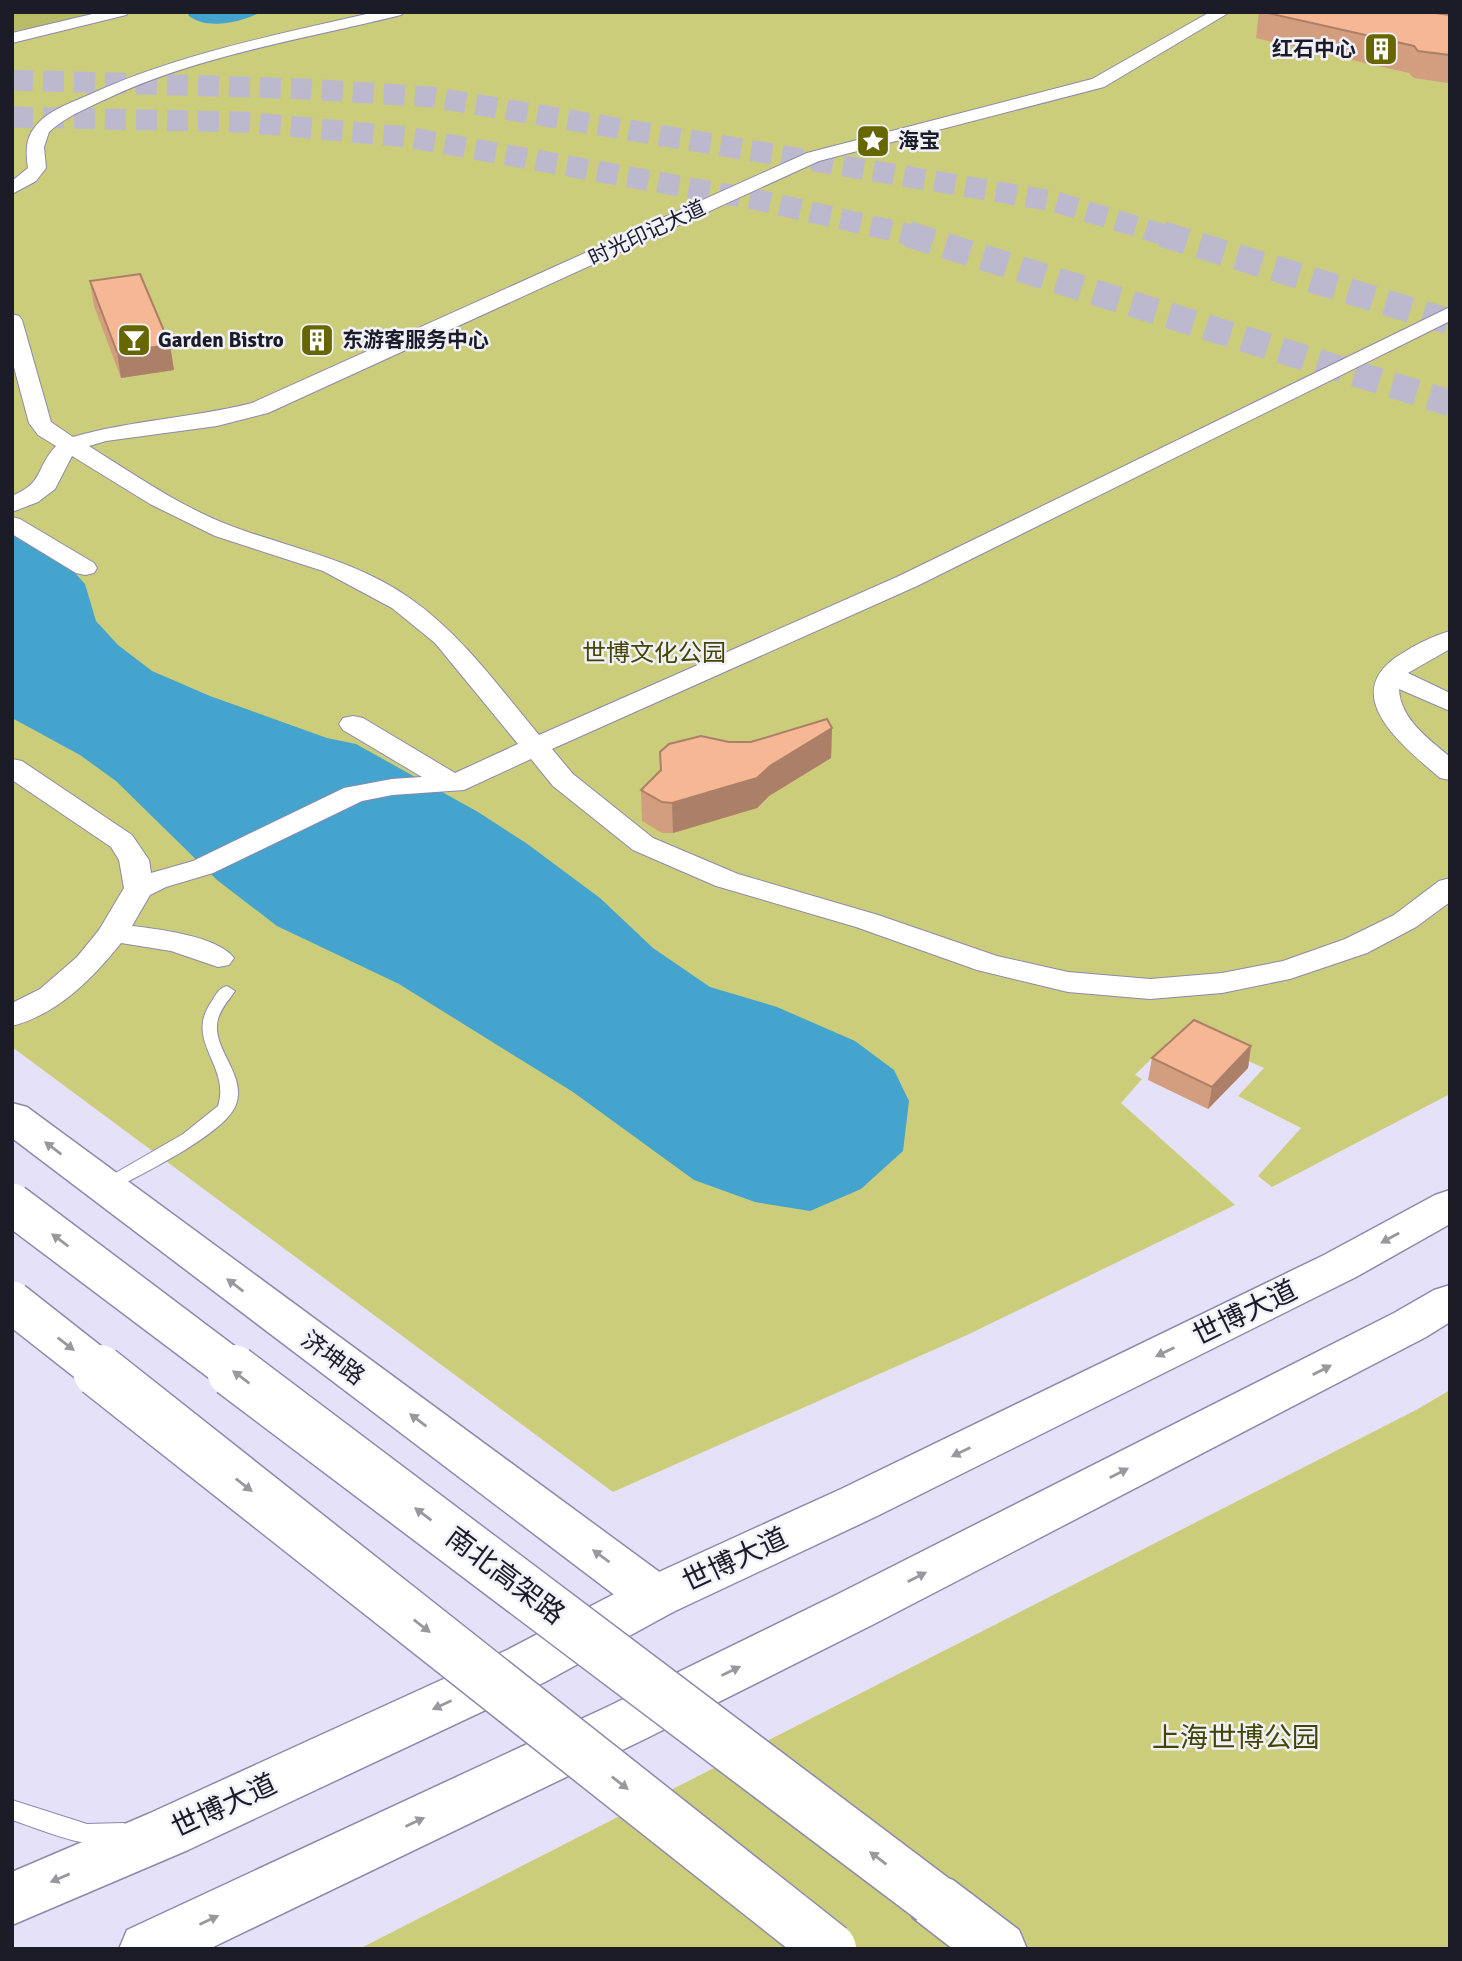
<svg xmlns="http://www.w3.org/2000/svg" width="1462" height="1961" viewBox="0 0 1462 1961" font-family="Signika,'Noto Sans SC',sans-serif">
<rect width="100%" height="100%" fill="#e4e1f9"/>
<!-- green -->
<g fill="#cbcd7b">
<polygon points="12,12 1450,12 1450,1094 1272,1187 1258,1176 1301,1128 1238,1096 1264,1068 1185,1033 1177,1041 1171,1039 1135,1075 1142,1079 1121,1103 1235,1205 967,1335 613,1492 12,1047"/>
<polygon points="1450,1390 1450,1949 359,1949 1416,1410"/>
</g>
<!-- forest -->
<polygon fill="#b9bc67" points="12,12 96,12 50,26 12,31"/>
<!-- water -->
<g fill="#44a4cd">
<path d="M190,12H261C243,22 206,31 188,15Z"/>
<polygon points="12,534 75,573 85,584 96,621 118,645 152,671 210,696 299,728 327,738 356,744 478,812 526,843 600,898 653,948 710,987 777,1007 855,1041 894,1070 909,1101 903,1151 861,1189 810,1211 755,1202 694,1180 573,1092 399,984 277,926 217,880 116,781 80,755 12,718"/>
</g>
<g fill="none" stroke-linecap="round" stroke-linejoin="round">
<!-- secondary-tunnel-far1 -->
<g stroke="#bcb9cf" stroke-width="21" stroke-dasharray="21 10" stroke-linecap="butt">
<polyline points="12,80 307,89 432,97 1053,201 1168,236"/>
<polyline points="12,117 244,122 407,137 758,200 916,236"/>
</g>
<!-- secondary-tunnel -->
<g stroke="#bcb9cf" stroke-width="26" stroke-dasharray="26 13" stroke-linecap="butt">
<polyline points="908,234 1450,403"/>
<polyline points="1162,234 1450,322"/>
</g>
<!-- lane casing -->
<g stroke="#8d89ac" stroke-width="2">
<g id="lane">
<path d="M227,986L235,991C229,1000 221,1008 218,1019C210,1049 249,1075 235,1107C221,1136 140,1175 110,1191H98L95,1187L98,1183L183,1134L218,1106C231,1065 183,1041 212,1001C216,994 219,988 227,986Z"/>
<path d="M12,1800L87,1824L123,1823L131,1826L134,1833L131,1840C93,1854 49,1832 12,1820Z"/>
</g>
</g>
<!-- street casing -->
<g stroke="#8d89ac" stroke-width="2">
<g id="street">
<polygon points="101,12 129,12 126,15 12,43 12,33"/>
<path d="M375,12H404L401,15C301,40 198,55 104,100C85,109 65,117 49,132L44,147L46,168L36,181L12,194V181L28,168C26,153 25,139 35,127C46,112 68,104 84,97C177,54 276,35 375,12Z"/>
<path d="M1210,12H1230L1104,87L819,161L268,413L217,426L106,441L89,446C135,475 182,508 234,527C294,549 358,561 411,599C462,635 499,687 539,735L899,576L1450,307V321L917,586L552,749L573,774L653,838L738,874L878,915L997,956L1068,972L1150,979L1222,973L1283,961L1345,939L1394,915L1439,881L1450,878V902L1416,927L1367,953L1290,979L1222,993L1150,999L1068,992L977,970L856,927L716,886L633,850L553,786L531,759L464,790L392,795L362,801L213,873L166,887L150,895L132,926C158,929 218,936 234,958L229,965L218,967L171,951L121,943C92,979 58,1014 12,1026V1003L40,989L77,957L99,930L124,888L119,860L111,847L12,780V759L22,761L132,835L149,860L151,873L193,861L344,788L392,779L422,777L343,730L339,724L343,718L353,716L363,718L455,773L518,744L435,643L392,608L323,571L215,536L150,504L72,456L55,489L38,502L12,512V496C45,482 35,468 56,446L38,435L29,423L12,360V314L19,316L22,320L51,422L73,437C132,420 193,418 252,403L807,153L1092,79Z"/>
<polygon points="12,517 20,519 94,563 97,568 94,573 85,575 76,573 12,534"/>
<path d="M1450,631V649L1408,673L1450,693V711L1399,689C1400,719 1429,739 1450,757V780L1440,778C1403,746 1336,694 1401,654C1415,645 1433,636 1450,631Z"/>
</g>
</g>
<!-- secondary casing -->
<g stroke="#8d89ac" stroke-width="3">
<polygon id="secondary" points="12,1103 27,1107 673,1582 681,1597 673,1612 655,1618 637,1612 12,1138"/>
</g>
<!-- primary casing -->
<g stroke="#8d89ac" stroke-width="3">
<g id="primary">
<polygon points="1450,1190 1450,1224 1356,1277 875,1517 673,1612 545,1682 188,1850 12,1925 12,1872 148,1814 507,1650 637,1582 841,1489 1324,1255 1435,1195"/>
<polygon points="1450,1285 1450,1322 1426,1337 874,1624 645,1739 209,1949 119,1949 127,1930 607,1707 838,1594 1394,1313 1434,1290"/>
</g>
</g>
<!-- highway casing -->
<g stroke="#8d89ac" stroke-width="3">
<polygon id="highway" points="933,1873 953,1880 1019,1930 1027,1949 953,1949 913,1918 904,1899 913,1880"/>
</g>
<!-- lane -->
<use href="#lane" fill="#fff" fill-rule="evenodd"/>
<!-- street -->
<use href="#street" fill="#fff" fill-rule="evenodd"/>
<!-- secondary -->
<use href="#secondary" fill="#fff" fill-rule="evenodd"/>
<!-- primary -->
<use href="#primary" fill="#fff" fill-rule="evenodd"/>
<!-- highway -->
<use href="#highway" fill="#fff" fill-rule="evenodd"/>
<!-- highway-bridge-far1 casing -->
<g stroke="#8d89ac" stroke-width="44" stroke-linecap="butt">
<g id="highway-bridge-far1">
<polyline points="12,1204 235,1372"/>
<polyline points="12,1302 101,1372"/>
</g>
</g>
<!-- highway-bridge casing -->
<g stroke="#8d89ac" stroke-width="55" stroke-linecap="butt">
<g id="highway-bridge">
<polyline points="99,1371 830,1949"/>
<polyline points="233,1371 933,1899"/>
</g>
</g>
<!-- highway-bridge-far1 -->
<use href="#highway-bridge-far1" stroke="#fff" stroke-width="41"/>
<!-- highway-bridge -->
<use href="#highway-bridge" stroke="#fff" stroke-width="52"/>
</g>
<!-- wall -->
<g fill="#d39d7f">
<polygon points="1259,12 1450,12 1450,82 1448,83 1414,78 1409,73 1256,38"/>
<polygon points="90,281 170,345 174,370 121,378 94,306"/>
<polygon points="832,728 831,758 769,796 757,808 673,833 662,833 642,821 641,790 660,771 660,752 729,742 751,742"/>
<polygon points="1251,1046 1248,1068 1208,1109 1148,1080 1152,1058"/>
</g>
<!-- shaded-wall -->
<g fill="#ac8068">
<polygon points="1427,12 1450,12 1450,34"/>
<polygon points="170,345 174,370 121,378 117,352"/>
<polygon points="832,728 831,758 769,796 757,808 673,833 672,803 770,766"/>
<polygon points="1251,1046 1248,1068 1208,1109 1212,1087"/>
</g>
<!-- building -->
<g fill="#f5b794" stroke="#ac8068" stroke-width="2">
<polygon points="1263,12 1427,12 1450,15 1450,55 1418,51 1414,46"/>
<polygon points="140,274 170,345 117,352 90,281"/>
<polygon points="827,719 832,728 770,766 757,778 672,803 662,802 641,790 661,770 660,752 669,744 701,736 729,742 751,742"/>
<polygon points="1194,1020 1251,1046 1212,1087 1152,1058"/>
</g>
<!-- one-way arrows -->
<defs><path id="oneway-solid" d="M-6-.8H1V-3.2L6.5 0L1 3.2V.8H-6Z" transform="scale(1.75)"/></defs>
<g fill="#99989e">
<use href="#oneway-solid" transform="translate(53 1148) rotate(-143)"/>
<use href="#oneway-solid" transform="translate(1390 1238) rotate(151)"/>
<use href="#oneway-solid" transform="translate(60 1240) rotate(-143)"/>
<use href="#oneway-solid" transform="translate(235 1285) rotate(-143)"/>
<use href="#oneway-solid" transform="translate(66 1344) rotate(38)"/>
<use href="#oneway-solid" transform="translate(1165 1352) rotate(154)"/>
<use href="#oneway-solid" transform="translate(1322 1370) rotate(-27)"/>
<use href="#oneway-solid" transform="translate(241 1377) rotate(-143)"/>
<use href="#oneway-solid" transform="translate(418 1420) rotate(-143)"/>
<use href="#oneway-solid" transform="translate(961 1452) rotate(154)"/>
<use href="#oneway-solid" transform="translate(1119 1473) rotate(-27)"/>
<use href="#oneway-solid" transform="translate(244 1485) rotate(38)"/>
<use href="#oneway-solid" transform="translate(423 1514) rotate(-143)"/>
<use href="#oneway-solid" transform="translate(601 1556) rotate(-144)"/>
<use href="#oneway-solid" transform="translate(917 1577) rotate(-27)"/>
<use href="#oneway-solid" transform="translate(422 1626) rotate(38)"/>
<use href="#oneway-solid" transform="translate(731 1671) rotate(-26)"/>
<use href="#oneway-solid" transform="translate(442 1705) rotate(155)"/>
<use href="#oneway-solid" transform="translate(620 1783) rotate(38)"/>
<use href="#oneway-solid" transform="translate(415 1822) rotate(-25)"/>
<use href="#oneway-solid" transform="translate(878 1858) rotate(-143)"/>
<use href="#oneway-solid" transform="translate(60 1878) rotate(157)"/>
<use href="#oneway-solid" transform="translate(209 1920) rotate(-25)"/>
</g>
<!-- icons -->
<defs>
<g id="building-square" transform="scale(1.75)"><rect x="-9" y="-9" width="18" height="18" rx="4" fill="#676702" stroke="#f1f1f9"/><path d="M-4-6H4V6H1V3H-1V6H-4ZM-2.5-4.3h1.7v1.8h-1.7ZM.8-4.3h1.7v1.8H.8ZM-2.5-1h1.7V.8h-1.7ZM.8-1h1.7V.8H.8Z" fill="#fff"/></g>
<g id="sight-square" transform="scale(1.75)"><rect x="-9" y="-9" width="18" height="18" rx="4" fill="#676702" stroke="#f1f1f9"/><path d="M0-6L1.8-2.2L6-1.7L2.9 1.2L3.7 5.4L0 3.3L-3.7 5.4L-2.9 1.2L-6-1.7L-1.8-2.2Z" fill="#fff"/></g>
<g id="bar-square" transform="scale(1.75)"><rect x="-9" y="-9" width="18" height="18" rx="4" fill="#676702" stroke="#f1f1f9"/><path d="M-6-5H6L.8 .8V4.5H3.5V6h-7V4.5H-.8V.8Z" fill="#fff"/></g>
</defs>
<g fill-rule="evenodd">
<use href="#building-square" x="1381" y="49"/>
<use href="#sight-square" x="873" y="141"/>
<use href="#bar-square" x="134" y="340"/>
<use href="#building-square" x="317" y="340"/>
</g>
<g text-anchor="middle" dominant-baseline="central" stroke-width="5" stroke-linejoin="round" paint-order="stroke">
<!-- far-poi labels -->
<g font-size="21" font-weight="bold" fill="#1c1b28" stroke="#f1f1f9" text-anchor="start">
<text x="1356" y="49" text-anchor="end">红石中心</text>
<text x="898" y="141">海宝</text>
<text x="158" y="340">Garden Bistro</text>
<text x="342" y="340">东游客服务中心</text>
</g>
<!-- far-street labels -->
<g font-size="21" fill="#1c1b28" stroke="#f1f1f9">
<text transform="translate(647 233) rotate(-25)">时光印记大道</text>
</g>
<!-- park labels -->
<g font-size="24" fill="#444500" stroke="#f1f1f9">
<text x="654" y="653">世博文化公园</text>
</g>
<!-- street labels -->
<g font-size="24" fill="#1c1b28" stroke="#f1f1f9">
<text transform="translate(333 1358) rotate(37)">济坤路</text>
</g>
<!-- near-street labels -->
<g font-size="28" fill="#1c1b28" stroke="#f1f1f9">
<text transform="translate(1245 1313) rotate(-26)">世博大道</text>
<text transform="translate(735 1560) rotate(-25)">世博大道</text>
<text transform="translate(505 1576) rotate(37)">南北高架路</text>
<text transform="translate(224 1806) rotate(-25)">世博大道</text>
</g>
<!-- near-park labels -->
<g font-size="28" fill="#444500" stroke="#f1f1f9">
<text x="1236" y="1738">上海世博公园</text>
</g>
</g>
<!-- border -->
<rect width="1462" height="1961" fill="none" stroke="#1c1b28" stroke-width="28"/>
</svg>
